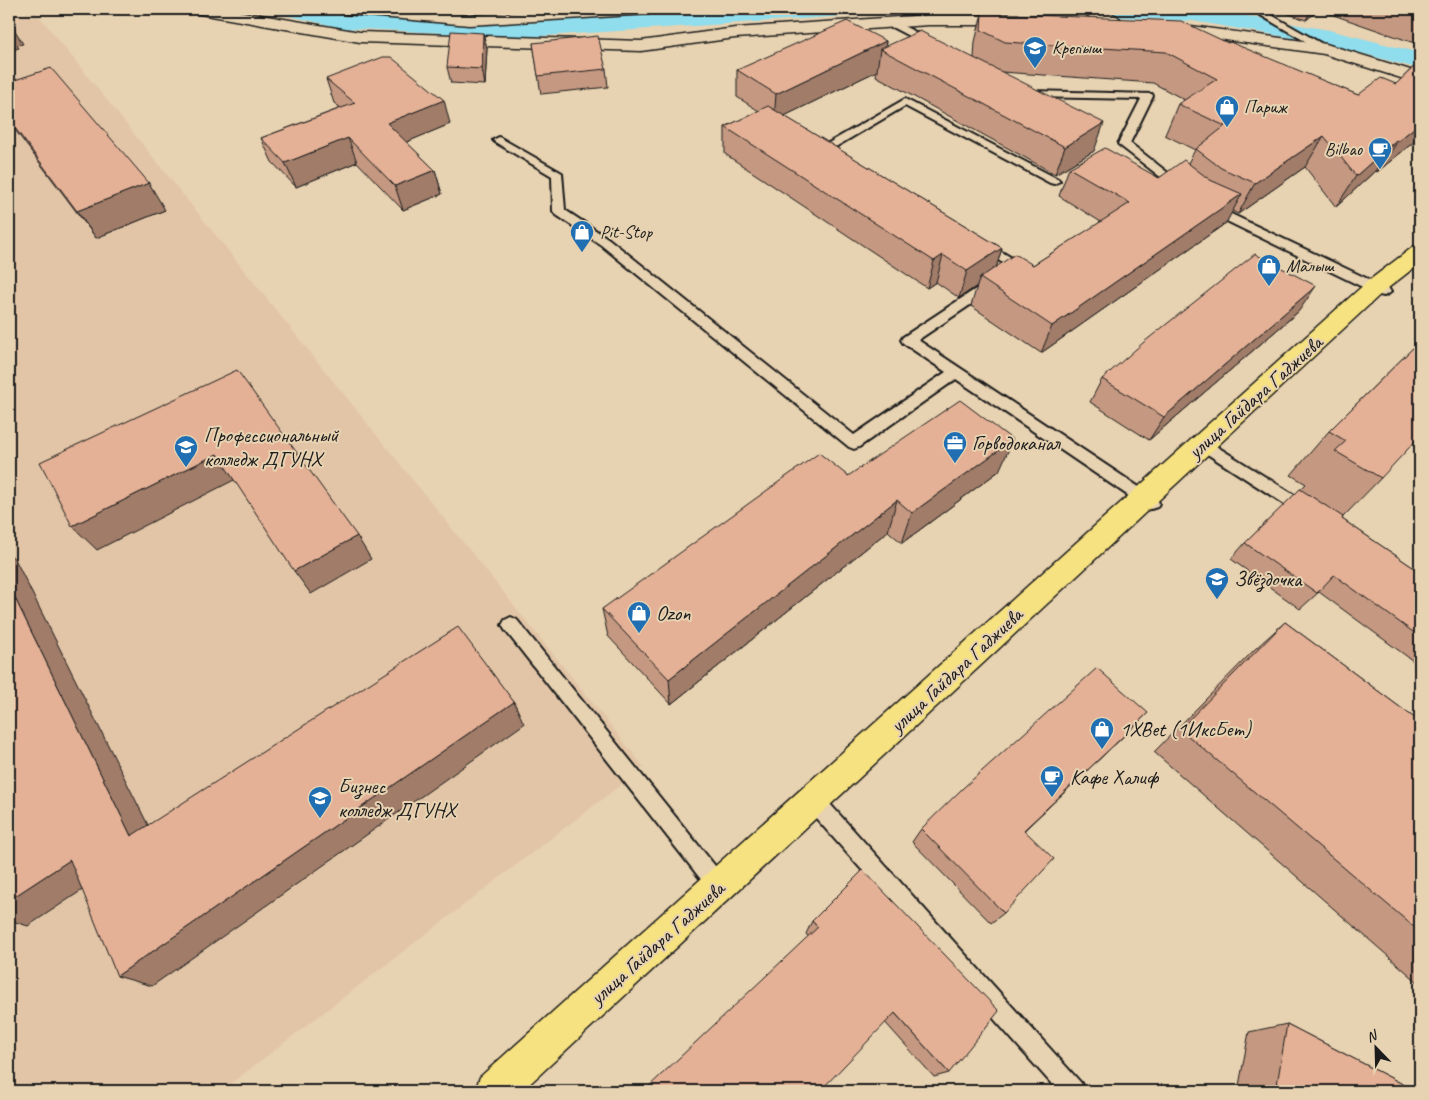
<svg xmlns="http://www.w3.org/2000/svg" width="1429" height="1100" viewBox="0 0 1429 1100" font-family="Caveat,sans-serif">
<rect width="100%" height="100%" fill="#e7d2b1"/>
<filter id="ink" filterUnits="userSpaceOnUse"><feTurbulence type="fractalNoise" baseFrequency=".02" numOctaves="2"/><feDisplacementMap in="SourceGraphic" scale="10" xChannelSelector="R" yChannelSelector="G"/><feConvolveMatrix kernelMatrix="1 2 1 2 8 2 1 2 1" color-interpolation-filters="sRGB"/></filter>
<g filter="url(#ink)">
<!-- built -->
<polygon fill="#e2c5a6" points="35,11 644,767 221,1091 15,1091 9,1072 9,19"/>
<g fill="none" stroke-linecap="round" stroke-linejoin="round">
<!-- canal -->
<g fill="#8fdded" fill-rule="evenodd">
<polygon points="278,9 320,9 342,14 527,23 738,9 857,9 854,14 845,16 527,37 342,28 281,14"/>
<polygon points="1090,9 1205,9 1329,30 1420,53 1420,69 1327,44 1193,21 1102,16 1093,14"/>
</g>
<!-- service casing -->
<g stroke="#1c1c1c" stroke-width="4">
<g id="service">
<polygon points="1250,9 1261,9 1331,49 1326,52 1322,51"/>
<polygon points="889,19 936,42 937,44 936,46 928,46 886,24 886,20"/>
<polygon points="1025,89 1031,91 1152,94 1153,96 1130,143 1186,187 1180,191 1176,189 1118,144 1141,99 1029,97 1020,92"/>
<polygon points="905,99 1058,179 1060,181 1054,184 1050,183 905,106 832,149 840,156 838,158 830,158 818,149"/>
<polygon points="499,137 562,173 565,210 609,239 854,435 946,372 903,343 901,340 903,337 1009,267 975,245 981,241 985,242 1022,264 1024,267 1022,270 918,340 1157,499 1159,503 1157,507 1151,509 1145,507 956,379 859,447 854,449 849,447 601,245 555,214 553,211 552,176 495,142 493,140"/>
<polygon points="1210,204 1389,289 1391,292 1384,296 1379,295 1206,211 1204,208 1206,205"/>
<polygon points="1203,438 1312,506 1314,510 1312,514 1306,516 1300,514 1198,448 1196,444 1198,440"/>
<polygon points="511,617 517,620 728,882 731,889 728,896 721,899 714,896 505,630 502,625 505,620"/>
<polygon points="814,791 821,794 1081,1083 1084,1091 1058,1091 807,808 804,801 807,794"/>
</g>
</g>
<!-- minor casing -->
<g stroke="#1c1c1c" stroke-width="3">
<g id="minor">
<polygon points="192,9 226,9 360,32 641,41 735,28 929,15 1018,15 1024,17 1026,20 1024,23 1018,25 929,25 735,38 641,51 360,42 200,14 194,12"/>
<polygon points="338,9 397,9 469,15 574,9 657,9 655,12 649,14 469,25 346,14 340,12"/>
<path d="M1079,9C1093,8 1115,10 1124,23L1122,26C1109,30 1093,18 1081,12Z"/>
<polygon points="1168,23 1326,44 1420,73 1420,84 1324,54 1162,31 1160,28 1162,25"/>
</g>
</g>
<!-- primary casing -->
<g stroke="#1c1c1c" stroke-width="3">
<polygon id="primary" points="1420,245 1420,263 1383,292 522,1091 475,1091 480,1077 1367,282 1413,247"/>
</g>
<!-- service -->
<use href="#service" fill="#e7d2b1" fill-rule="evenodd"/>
<!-- minor -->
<use href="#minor" fill="#e7d2b1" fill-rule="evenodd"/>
<!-- primary -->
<use href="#primary" fill="#f7e281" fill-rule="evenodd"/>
</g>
<!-- wall -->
<g fill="#c49881" stroke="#1c1c1c" fill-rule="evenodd">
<polygon points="457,9 488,9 488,12 458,12"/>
<polygon points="1275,9 1420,9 1420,45 1319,10 1306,20"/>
<path d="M982,13L1228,43L1358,95L1396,84L1420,61V137L1377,172L1375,171L1336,207L1305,167L1238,214L1232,211L1226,223L1041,353L971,306L977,286L959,298L936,282L927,288L725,154V127L759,111L737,97V70L886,41L885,47L974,58L975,42ZM877,71L876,76L1055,174L1094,151L1002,72L1153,83L1185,100L1178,104L1165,135L1195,150L1188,163L1159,178L1069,168L1059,196L1101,222L1033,265L996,267L1002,248L784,116Z"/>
<polygon points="483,33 487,48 485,85 451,83 447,67"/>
<polygon points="533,43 606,69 608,87 541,94"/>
<polygon points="326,79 450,124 406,142 435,170 442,194 403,210 357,162 296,187 272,162 261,138 341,108 334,103"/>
<polygon points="9,82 165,210 96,238 9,122"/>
<polygon points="1299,311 1149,440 1090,402 1102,379"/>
<polygon points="1420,341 1381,478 1343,517 1342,519 1420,572 1420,666 1319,592 1300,609 1231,559 1245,543 1306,484 1291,475 1329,431"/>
<polygon points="999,471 902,543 888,531 671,704 608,636 602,609 848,476"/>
<polygon points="1285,622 1420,722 1420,984 1154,752 1255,649"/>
<polygon points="1148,713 1024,830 1004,913 991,923 912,842 921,829"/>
<polygon points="812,921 949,1073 934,1077 806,934"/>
<polygon points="1287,1024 1416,1091 1238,1091 1249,1032"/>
</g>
<!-- shaded-wall -->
<g fill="#a07c69" stroke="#1c1c1c">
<polygon points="1311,9 1320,9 1306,20"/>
<polygon points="9,20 23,44 17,45 19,48 9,51"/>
<polygon points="483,33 487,48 485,85 482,69"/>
<polygon points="886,41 885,51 880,49 877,71 774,121 776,94"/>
<polygon points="444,100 450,124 395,147 387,123"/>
<polygon points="1104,123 1094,151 1055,174 1065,147"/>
<polygon points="1420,123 1420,137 1377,172 1398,141"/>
<polygon points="1324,136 1305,167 1238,214 1255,183"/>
<polygon points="348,138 357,162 296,187 285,163"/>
<polygon points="1396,140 1375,171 1336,207 1356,176"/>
<polygon points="435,170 442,194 403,210 395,186"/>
<polygon points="149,183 165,210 96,238 77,211"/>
<polygon points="1242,194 1226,223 1041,353 1052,326"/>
<polygon points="1002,248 994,275 980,278 977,286 959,298 967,271"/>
<polygon points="943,255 936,282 927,288 934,261"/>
<polygon points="1316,286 1299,311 1149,440 1164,417"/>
<polygon points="1013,440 999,471 902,543 912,513"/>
<polygon points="217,454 236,479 97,550 72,526"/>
<polygon points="897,500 888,531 671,704 669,679"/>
<polygon points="357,536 371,559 311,594 294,571"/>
<polygon points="9,554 15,559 162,853 131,836 9,586"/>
<polygon points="514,702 524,724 152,986 117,976"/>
<polygon points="1148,713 1131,729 1011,843 1024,830"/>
<polygon points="70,860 105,875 28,926 9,920 9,900"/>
</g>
<!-- building -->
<g fill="#e4b196" stroke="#1c1c1c">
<polygon points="982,13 1181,21 1228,43 1230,42 1358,95 1381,78 1396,84 1420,61 1420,123 1398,141 1396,140 1356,176 1324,136 1255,183 1221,168 1196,149 1225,126 1178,104 1217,79 1166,52 1005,42 981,30"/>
<polygon points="847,21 886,41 776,94 737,70"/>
<polygon points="451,31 483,33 482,69 447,67"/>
<polygon points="920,31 1104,123 1065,147 880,49"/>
<polygon points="598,36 606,69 538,76 533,43"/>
<polygon points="383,57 391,57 444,100 387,123 435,170 395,186 348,138 285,163 261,138 355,103 326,79"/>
<polygon points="51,68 149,183 77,211 9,120 9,82"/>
<polygon points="768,106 1002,248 967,271 943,255 934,261 725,127"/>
<polygon points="1105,148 1159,178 1184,160 1210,180 1242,194 1052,326 980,278 1015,254 1033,265 1130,203 1069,168"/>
<polygon points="1255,254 1316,286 1164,417 1102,379 1144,342"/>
<polygon points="1420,341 1420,436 1381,478 1335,451 1346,441 1329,431"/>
<polygon points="237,370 357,536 294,571 217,454 72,526 40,462"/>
<polygon points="960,400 1013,440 912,513 897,500 669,679 602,609 819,453 848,476"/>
<polygon points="1300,489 1343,517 1342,519 1420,572 1420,637 1334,575 1317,593 1245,543"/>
<polygon points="9,586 131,836 458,627 514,702 117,976 70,860 9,900"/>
<polygon points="1285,622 1420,722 1420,932 1180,729"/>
<polygon points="1097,668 1148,713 1024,830 1054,859 1004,913 921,829 963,788"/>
<polygon points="863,870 999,1011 949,1073 895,1013 820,1091 644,1091 818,927 812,921"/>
<polygon points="1287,1024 1416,1091 1276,1091"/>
</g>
</g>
<!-- icons -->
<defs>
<g id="school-pin" transform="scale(1.25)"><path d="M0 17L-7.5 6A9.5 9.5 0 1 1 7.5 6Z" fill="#1f6fb2" stroke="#e7d2b1"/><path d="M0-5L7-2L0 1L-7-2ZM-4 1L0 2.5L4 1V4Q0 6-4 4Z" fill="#fff"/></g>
<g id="shop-pin" transform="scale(1.25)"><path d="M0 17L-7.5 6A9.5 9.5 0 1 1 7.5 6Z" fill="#1f6fb2" stroke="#e7d2b1"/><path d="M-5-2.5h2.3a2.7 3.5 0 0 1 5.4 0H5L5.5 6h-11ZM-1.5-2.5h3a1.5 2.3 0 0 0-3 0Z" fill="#fff"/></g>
<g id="cafe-pin" transform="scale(1.25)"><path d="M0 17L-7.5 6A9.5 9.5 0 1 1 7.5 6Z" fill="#1f6fb2" stroke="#e7d2b1"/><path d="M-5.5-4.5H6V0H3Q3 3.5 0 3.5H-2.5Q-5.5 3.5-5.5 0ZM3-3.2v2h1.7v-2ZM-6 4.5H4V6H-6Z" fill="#fff"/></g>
<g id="office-pin" transform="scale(1.25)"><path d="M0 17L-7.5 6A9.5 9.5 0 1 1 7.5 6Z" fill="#1f6fb2" stroke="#e7d2b1"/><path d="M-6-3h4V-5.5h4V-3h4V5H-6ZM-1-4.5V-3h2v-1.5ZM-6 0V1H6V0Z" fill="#fff"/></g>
<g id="university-pin" transform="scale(1.25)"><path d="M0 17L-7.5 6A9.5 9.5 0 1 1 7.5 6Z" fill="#1f6fb2" stroke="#e7d2b1"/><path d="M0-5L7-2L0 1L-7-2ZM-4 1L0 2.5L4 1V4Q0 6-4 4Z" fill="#fff"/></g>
</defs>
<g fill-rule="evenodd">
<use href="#school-pin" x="1035" y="48"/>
<use href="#shop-pin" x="1227" y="107"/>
<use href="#cafe-pin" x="1380" y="149"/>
<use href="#shop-pin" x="582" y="232"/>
<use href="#shop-pin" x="1269" y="266"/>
<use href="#office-pin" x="955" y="443"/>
<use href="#university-pin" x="186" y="447"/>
<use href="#school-pin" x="1217" y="579"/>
<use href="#shop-pin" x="639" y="613"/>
<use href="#shop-pin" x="1102" y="729"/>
<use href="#cafe-pin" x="1052" y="777"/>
<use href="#university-pin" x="320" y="798"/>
</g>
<g text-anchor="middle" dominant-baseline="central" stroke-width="4" stroke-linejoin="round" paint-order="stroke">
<!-- far-poi labels -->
<g font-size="18" fill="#1c1c1c" stroke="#e7d2b1" text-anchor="start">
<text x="1052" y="48">Крепыш</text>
<text x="1244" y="107">Париж</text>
<text x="1362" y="149" text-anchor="end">Bilbao</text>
<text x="600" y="232">Pit-Stop</text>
<text x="1286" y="266">Малыш</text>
</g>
<!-- street labels -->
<g font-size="21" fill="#1c1c1c" stroke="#e7d2b1">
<text transform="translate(1255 397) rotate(-42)">улица Гайдара Гаджиева</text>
<text transform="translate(956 670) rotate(-43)">улица Гайдара Гаджиева</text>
<text transform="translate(657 943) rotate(-42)">улица Гайдара Гаджиева</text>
</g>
<!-- poi labels -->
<g font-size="21" fill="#1c1c1c" stroke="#e7d2b1" text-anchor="start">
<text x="204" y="435">Профессиональный<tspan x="204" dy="24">колледж ДГУНХ</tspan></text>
<text x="972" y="443">Горводоканал</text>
<text x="1234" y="579">Звёздочка</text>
<text x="656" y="613">Ozon</text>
<text x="1120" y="729">1XBet (1ИксБет)</text>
<text x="1070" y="777">Кафе Халиф</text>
<text x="338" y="786">Бизнес<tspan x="338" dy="24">колледж ДГУНХ</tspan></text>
</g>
</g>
<!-- margin -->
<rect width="1429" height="1100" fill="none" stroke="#e7d2b1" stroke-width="30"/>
<rect x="15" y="15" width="1399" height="1070" fill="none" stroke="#1c1c1c" stroke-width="2" filter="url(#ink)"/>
<!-- north arrow -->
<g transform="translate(1376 1048) rotate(337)" stroke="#e7d2b1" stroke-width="4" paint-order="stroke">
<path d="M0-4L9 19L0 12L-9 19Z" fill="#1c1c1c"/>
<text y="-8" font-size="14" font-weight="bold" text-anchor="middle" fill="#1c1c1c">N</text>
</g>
</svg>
